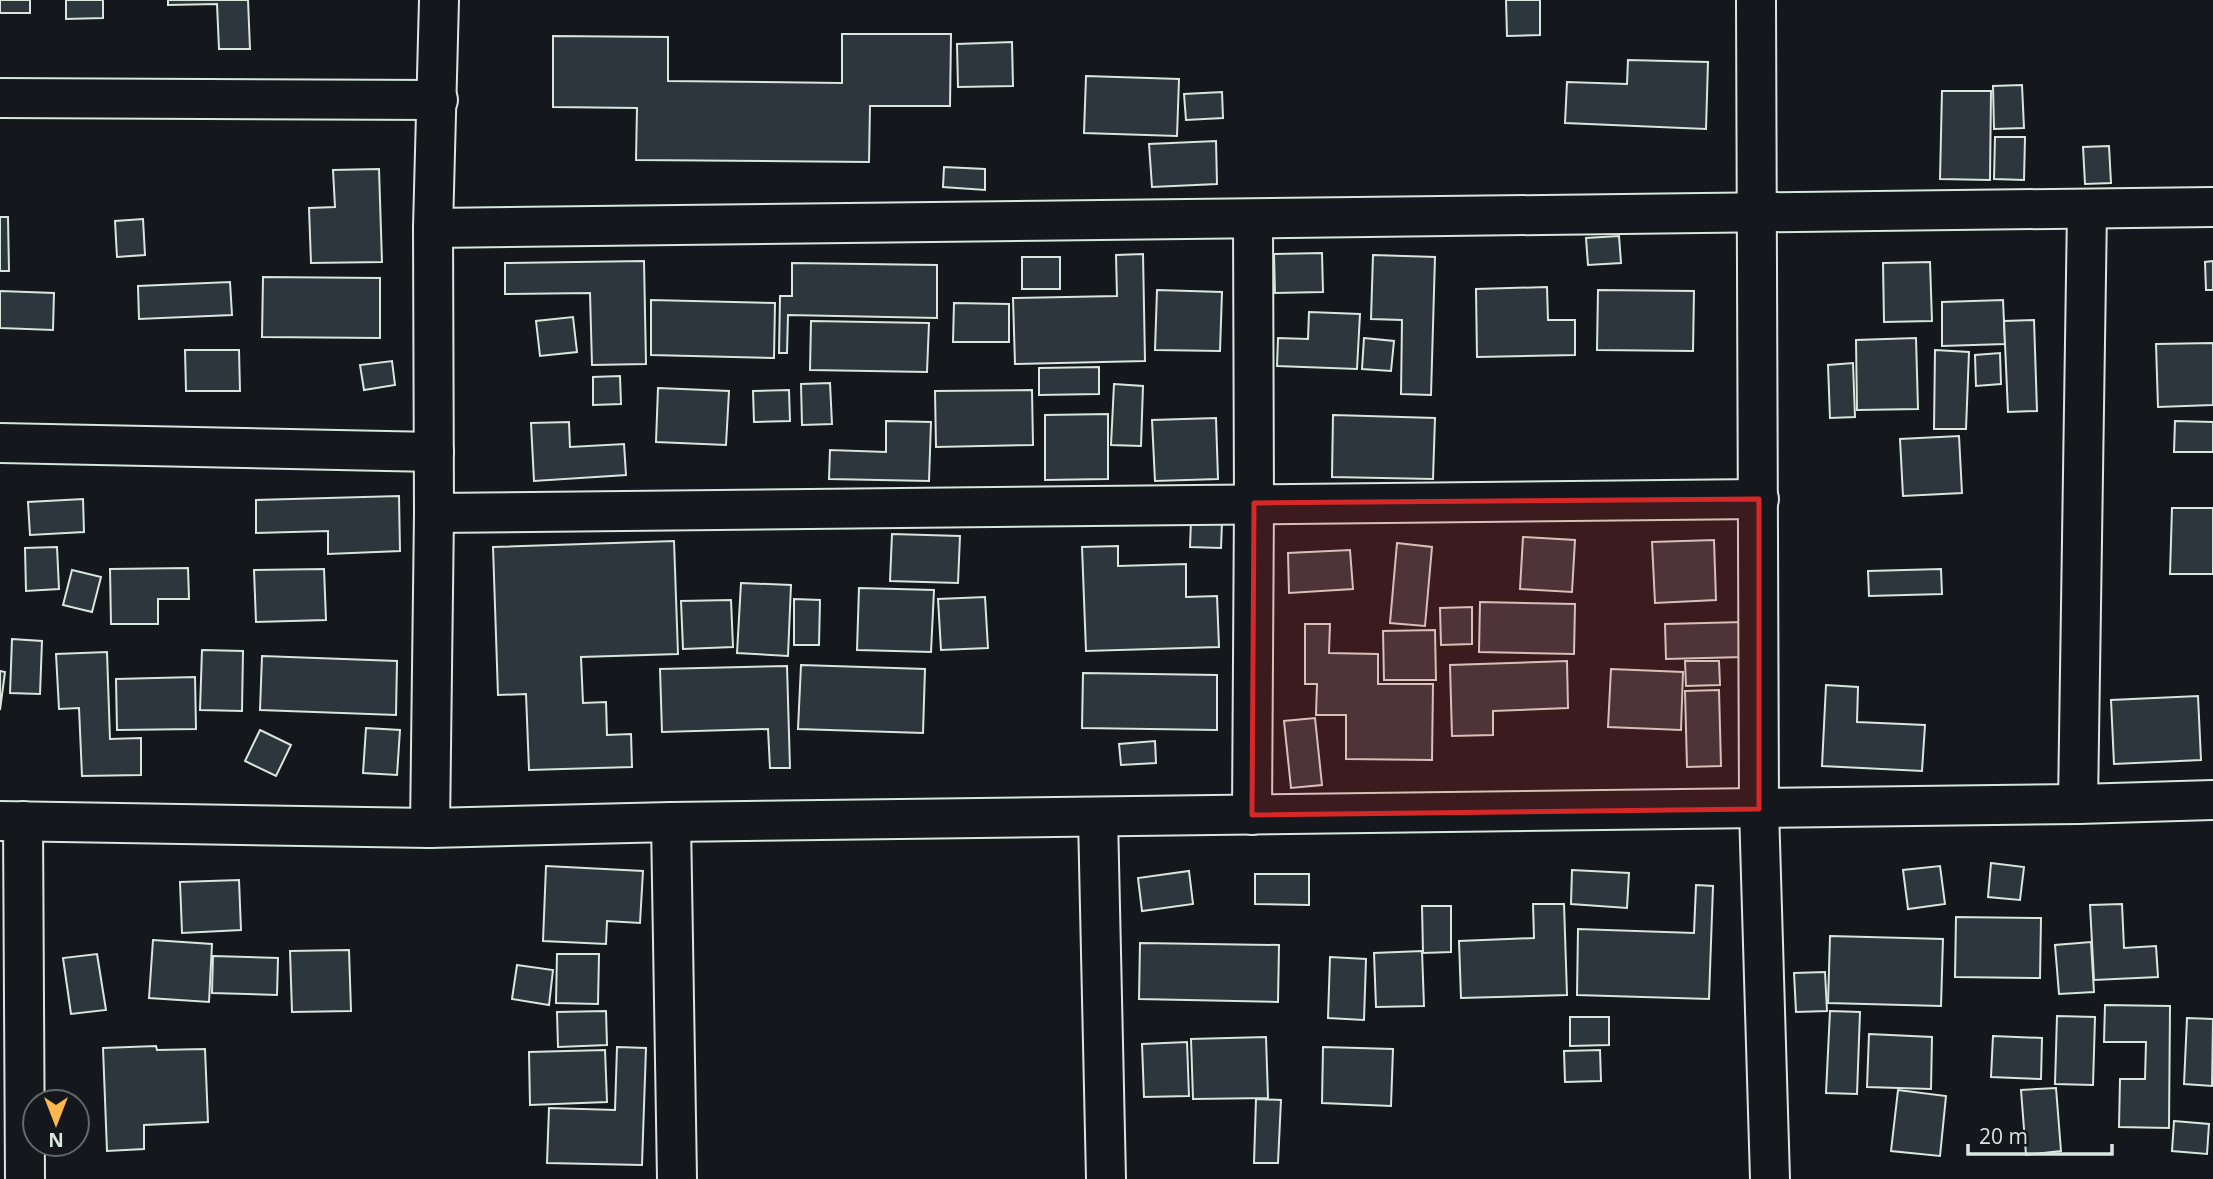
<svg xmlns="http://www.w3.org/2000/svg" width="2213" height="1179" viewBox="0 0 2213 1179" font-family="'Open Sans',sans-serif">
<rect width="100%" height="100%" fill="#14181c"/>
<!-- building -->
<g fill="#2c363c" stroke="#d8e6dc" stroke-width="2">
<rect x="0" y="0" width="30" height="13"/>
<polygon points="66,0 103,0 103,18 66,19"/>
<polygon points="168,0 248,0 250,49 219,49 217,4 168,5"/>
<polygon points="1506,0 1540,0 1540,35 1507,36"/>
<polygon points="842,34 951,34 950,106 870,106 869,162 636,160 637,108 553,107 553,36 668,37 668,81 842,83"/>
<polygon points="1012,42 1013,86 958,87 957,44"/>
<polygon points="1628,60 1708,62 1706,129 1565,123 1567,82 1627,84"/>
<polygon points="1086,76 1179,79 1177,136 1084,133"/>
<polygon points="2022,85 2024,128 1994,129 1993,86"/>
<polygon points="1942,91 1991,91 1990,180 1940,179"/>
<polygon points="1222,92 1223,118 1186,120 1184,94"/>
<polygon points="1995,137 2025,137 2024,180 1994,179"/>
<polygon points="1216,141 1217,184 1152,187 1149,144"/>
<polygon points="2109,146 2111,183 2085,184 2083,147"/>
<polygon points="944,167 985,169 985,190 943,187"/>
<polygon points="379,169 382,262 311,263 309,208 335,207 333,170"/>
<polygon points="0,217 8,217 9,271 0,271"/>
<polygon points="143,219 145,255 117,257 115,221"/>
<polygon points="1619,236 1621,263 1588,265 1586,238"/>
<polygon points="1322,253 1323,292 1275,293 1274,254"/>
<polygon points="1143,254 1145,361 1015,364 1013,298 1117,296 1116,255"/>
<polygon points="1373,255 1435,257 1431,395 1401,394 1402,320 1371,319"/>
<rect x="1022" y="257" width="38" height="32"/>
<polygon points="644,261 646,364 592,365 590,293 505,294 505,263"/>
<polygon points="2213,261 2213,290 2206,290 2205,262"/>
<polygon points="1930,262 1932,321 1884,322 1883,263"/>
<polygon points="792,263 937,265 937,318 788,315 787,353 779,353 780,296 792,296"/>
<polygon points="263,277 380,278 380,338 262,337"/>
<polygon points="230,282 232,315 139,319 138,286"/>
<polygon points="1547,287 1548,320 1575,320 1575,355 1477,357 1476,289"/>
<polygon points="1157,290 1222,292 1220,351 1155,350"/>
<polygon points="1598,290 1694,291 1693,351 1597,350"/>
<polygon points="0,291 54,293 53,330 0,328"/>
<polygon points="651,300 775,303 774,358 651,355"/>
<polygon points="2003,300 2005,344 1942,346 1942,302"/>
<polygon points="954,303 1009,304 1009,342 953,342"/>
<polygon points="1309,312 1360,314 1357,369 1277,366 1278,338 1308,339"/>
<polygon points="573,317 577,352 540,356 536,321"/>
<polygon points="2034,320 2037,411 2008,412 2004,321"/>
<polygon points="811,321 929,323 927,372 810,370"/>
<polygon points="1364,338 1394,341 1391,371 1362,369"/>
<polygon points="1916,338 1918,409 1857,410 1856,340"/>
<polygon points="2213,343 2213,405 2158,407 2156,344"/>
<polygon points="185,350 239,350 240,391 186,391"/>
<polygon points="1935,350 1969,352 1966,429 1934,429"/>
<polygon points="2000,353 2001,384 1976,386 1975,355"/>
<polygon points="392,361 395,385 364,390 360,365"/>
<polygon points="1853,363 1855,417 1830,418 1828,365"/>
<polygon points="1099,367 1099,394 1039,395 1039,368"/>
<polygon points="620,376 621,404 593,405 593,377"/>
<polygon points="830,383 832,424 802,425 801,384"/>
<polygon points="1114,384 1143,386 1141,446 1111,445"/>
<polygon points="658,388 729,391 726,445 656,442"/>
<polygon points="789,390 790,421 754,422 753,391"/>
<polygon points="1032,390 1033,445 936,447 935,391"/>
<polygon points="1108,414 1108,479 1045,480 1045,415"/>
<polygon points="1333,415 1435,418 1433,479 1332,477"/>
<polygon points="1216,418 1218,479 1155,481 1152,420"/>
<polygon points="886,421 931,422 929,481 829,479 830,450 886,452"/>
<polygon points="2175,421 2213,422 2213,452 2174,452"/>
<polygon points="569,422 570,447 624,444 626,475 534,481 531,423"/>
<polygon points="1959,436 1962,493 1903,496 1900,439"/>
<polygon points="399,496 400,551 328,554 328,531 256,533 256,500"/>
<polygon points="83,499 84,532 30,535 28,502"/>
<polygon points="2172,508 2213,508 2213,574 2170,574"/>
<polygon points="1191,521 1222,522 1221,548 1190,547"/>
<polygon points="892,534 960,536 958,583 890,581"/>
<polygon points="1523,537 1575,540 1572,592 1520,589"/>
<polygon points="1714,540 1716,600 1655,603 1652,542"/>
<polygon points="674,541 678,654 581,657 583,703 606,702 607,735 631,734 632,767 529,770 526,694 498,695 493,547"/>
<polygon points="1397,543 1432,547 1425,626 1390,623"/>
<polygon points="1118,546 1118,566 1186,564 1186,597 1217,596 1219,647 1086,651 1082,547"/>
<polygon points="57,547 59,589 26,591 25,548"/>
<polygon points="1350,550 1353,589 1289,593 1288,553"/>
<polygon points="188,568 189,599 158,599 158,624 111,624 110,569"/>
<polygon points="324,569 326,620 256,622 254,570"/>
<polygon points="1941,569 1942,594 1869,596 1868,571"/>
<polygon points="72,570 101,577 92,612 63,605"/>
<polygon points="741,583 791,585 788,656 737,653"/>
<polygon points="859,588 934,590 931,652 857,650"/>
<polygon points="985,597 988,648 941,650 938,599"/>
<polygon points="794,599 820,600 819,645 794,645"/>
<polygon points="731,600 733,647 683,649 681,601"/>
<polygon points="1480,602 1575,604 1574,654 1479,652"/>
<polygon points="1472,607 1472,644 1441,645 1440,608"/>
<polygon points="1744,622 1744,657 1666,659 1665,624"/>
<polygon points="1305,624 1330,624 1329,653 1378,654 1378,684 1433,684 1432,760 1346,759 1346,715 1316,715 1317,684 1305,684"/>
<polygon points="1435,630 1436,680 1384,680 1383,631"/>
<polygon points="12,639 42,641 40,694 10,693"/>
<polygon points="202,650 243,651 242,711 200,710"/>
<polygon points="107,652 110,739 141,738 141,775 82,776 79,708 59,709 56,654"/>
<polygon points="262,656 397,661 396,715 260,710"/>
<polygon points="1567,661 1568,708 1493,711 1493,735 1452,736 1450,665"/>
<polygon points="1685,661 1719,661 1720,685 1686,686"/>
<polygon points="801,665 925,669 923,733 798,729"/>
<polygon points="787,666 790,768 770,768 768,729 662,732 660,669"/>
<polygon points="1611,669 1683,672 1681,730 1608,727"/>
<polygon points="0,671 5,672 0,710"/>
<polygon points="1083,673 1217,675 1217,730 1082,728"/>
<polygon points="195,677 196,729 117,730 116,679"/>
<polygon points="1826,685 1858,687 1857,722 1925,725 1922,771 1822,766"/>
<polygon points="1719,690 1721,766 1687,767 1685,691"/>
<polygon points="2198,696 2201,760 2114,764 2111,700"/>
<polygon points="1315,718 1322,785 1291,788 1284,721"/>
<polygon points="366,728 400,730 397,775 363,773"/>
<polygon points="260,730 291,745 276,776 245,761"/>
<polygon points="1155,741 1156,763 1121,765 1119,744"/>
<polygon points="1991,863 2024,867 2020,900 1988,897"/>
<polygon points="546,866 643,871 640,923 607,921 606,944 543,941"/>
<polygon points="1940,866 1945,904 1908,909 1903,870"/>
<polygon points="1572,870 1629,873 1627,908 1571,904"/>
<polygon points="1189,871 1193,904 1142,911 1138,878"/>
<polygon points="1255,874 1309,874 1309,905 1255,904"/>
<polygon points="239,880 241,930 182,933 180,882"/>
<polygon points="1696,885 1713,886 1709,999 1577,995 1578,929 1694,933"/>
<polygon points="1533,904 1564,904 1567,995 1461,998 1459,941 1534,938"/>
<polygon points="2122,904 2124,948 2156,946 2158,977 2094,980 2090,905"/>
<polygon points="1422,906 1451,906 1451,952 1423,953"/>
<polygon points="1956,917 2041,918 2040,978 1955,977"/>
<polygon points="1830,936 1943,939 1941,1006 1828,1003"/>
<polygon points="153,940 212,944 209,1002 149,998"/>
<polygon points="2091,942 2094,992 2059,994 2055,945"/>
<polygon points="1140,943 1279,945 1278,1002 1139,999"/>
<polygon points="349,950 351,1011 292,1012 290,951"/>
<polygon points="1422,951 1424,1006 1376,1007 1374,953"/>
<polygon points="97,954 106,1010 71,1014 63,958"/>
<polygon points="557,954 599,954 598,1004 556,1003"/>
<polygon points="213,956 278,958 277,995 212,993"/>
<polygon points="1330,957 1366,959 1364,1020 1328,1018"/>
<polygon points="517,965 553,970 549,1005 512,999"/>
<polygon points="1825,972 1827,1011 1796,1012 1794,973"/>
<polygon points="2105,1005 2170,1006 2169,1128 2119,1127 2120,1079 2145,1079 2146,1042 2104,1042"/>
<polygon points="606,1011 607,1045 558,1047 557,1012"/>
<polygon points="1830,1011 1860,1012 1857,1094 1826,1093"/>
<polygon points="2057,1016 2095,1017 2093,1085 2055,1084"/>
<polygon points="1570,1017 1609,1017 1609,1045 1570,1046"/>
<polygon points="2187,1018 2213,1019 2212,1086 2184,1084"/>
<polygon points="1869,1034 1932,1037 1931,1089 1867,1087"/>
<polygon points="1993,1036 2042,1038 2041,1079 1991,1077"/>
<polygon points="1266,1037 1268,1098 1193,1099 1191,1039"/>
<polygon points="1187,1042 1189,1096 1144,1097 1142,1044"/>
<polygon points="156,1046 157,1050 205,1049 208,1122 144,1125 144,1149 107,1151 103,1048"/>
<polygon points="617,1047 646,1048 642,1165 547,1163 549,1108 615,1110"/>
<polygon points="1323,1047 1393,1049 1391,1106 1322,1103"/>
<polygon points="605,1050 607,1102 530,1105 529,1052"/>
<polygon points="1600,1050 1601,1081 1565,1082 1564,1051"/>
<polygon points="2056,1088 2061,1151 2026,1155 2021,1090"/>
<polygon points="1898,1090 1946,1096 1940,1156 1891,1151"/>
<polygon points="1256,1099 1281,1100 1278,1163 1254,1163"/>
<polygon points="2174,1121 2209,1124 2207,1154 2172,1151"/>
</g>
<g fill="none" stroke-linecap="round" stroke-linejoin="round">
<!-- street casing -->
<g stroke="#d8e6dc" stroke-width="42">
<g id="street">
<polyline points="1756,0 1759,809 1770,1179"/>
<polyline points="0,98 438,100"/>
<polyline points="433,228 2213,207"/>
<polyline points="0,443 434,452"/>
<polyline points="434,513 1759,499"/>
<polyline points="2078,804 2087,210"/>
<polyline points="1252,815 1254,503 1253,220"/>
<polyline points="1098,817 1106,1179"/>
<polyline points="0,821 430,828 671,822 2078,804 2213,800"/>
<polyline points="23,821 25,1179"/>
<polyline points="671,822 677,1179"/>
<polyline points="430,828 434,513 433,228 439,0"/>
</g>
</g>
<!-- street -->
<use href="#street" stroke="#14181c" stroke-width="38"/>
</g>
<!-- marked area -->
<path fill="#d62828" fill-opacity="0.2" stroke="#d62828" stroke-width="5" stroke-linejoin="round" d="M1759,499V809L1252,815L1254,503Z"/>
<!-- north arrow -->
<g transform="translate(56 1123) rotate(180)"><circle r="33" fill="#14181c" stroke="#626a69" stroke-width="2"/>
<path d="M0-5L12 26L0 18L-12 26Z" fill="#ffb74d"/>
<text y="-10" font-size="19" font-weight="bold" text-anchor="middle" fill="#d8e6dc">N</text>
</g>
<!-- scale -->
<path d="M1968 1144v10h144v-10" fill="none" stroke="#d8e6dc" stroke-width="3.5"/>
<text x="1979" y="1144" font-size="21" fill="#d8e6dc" stroke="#14181c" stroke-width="5" paint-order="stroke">20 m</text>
</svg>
